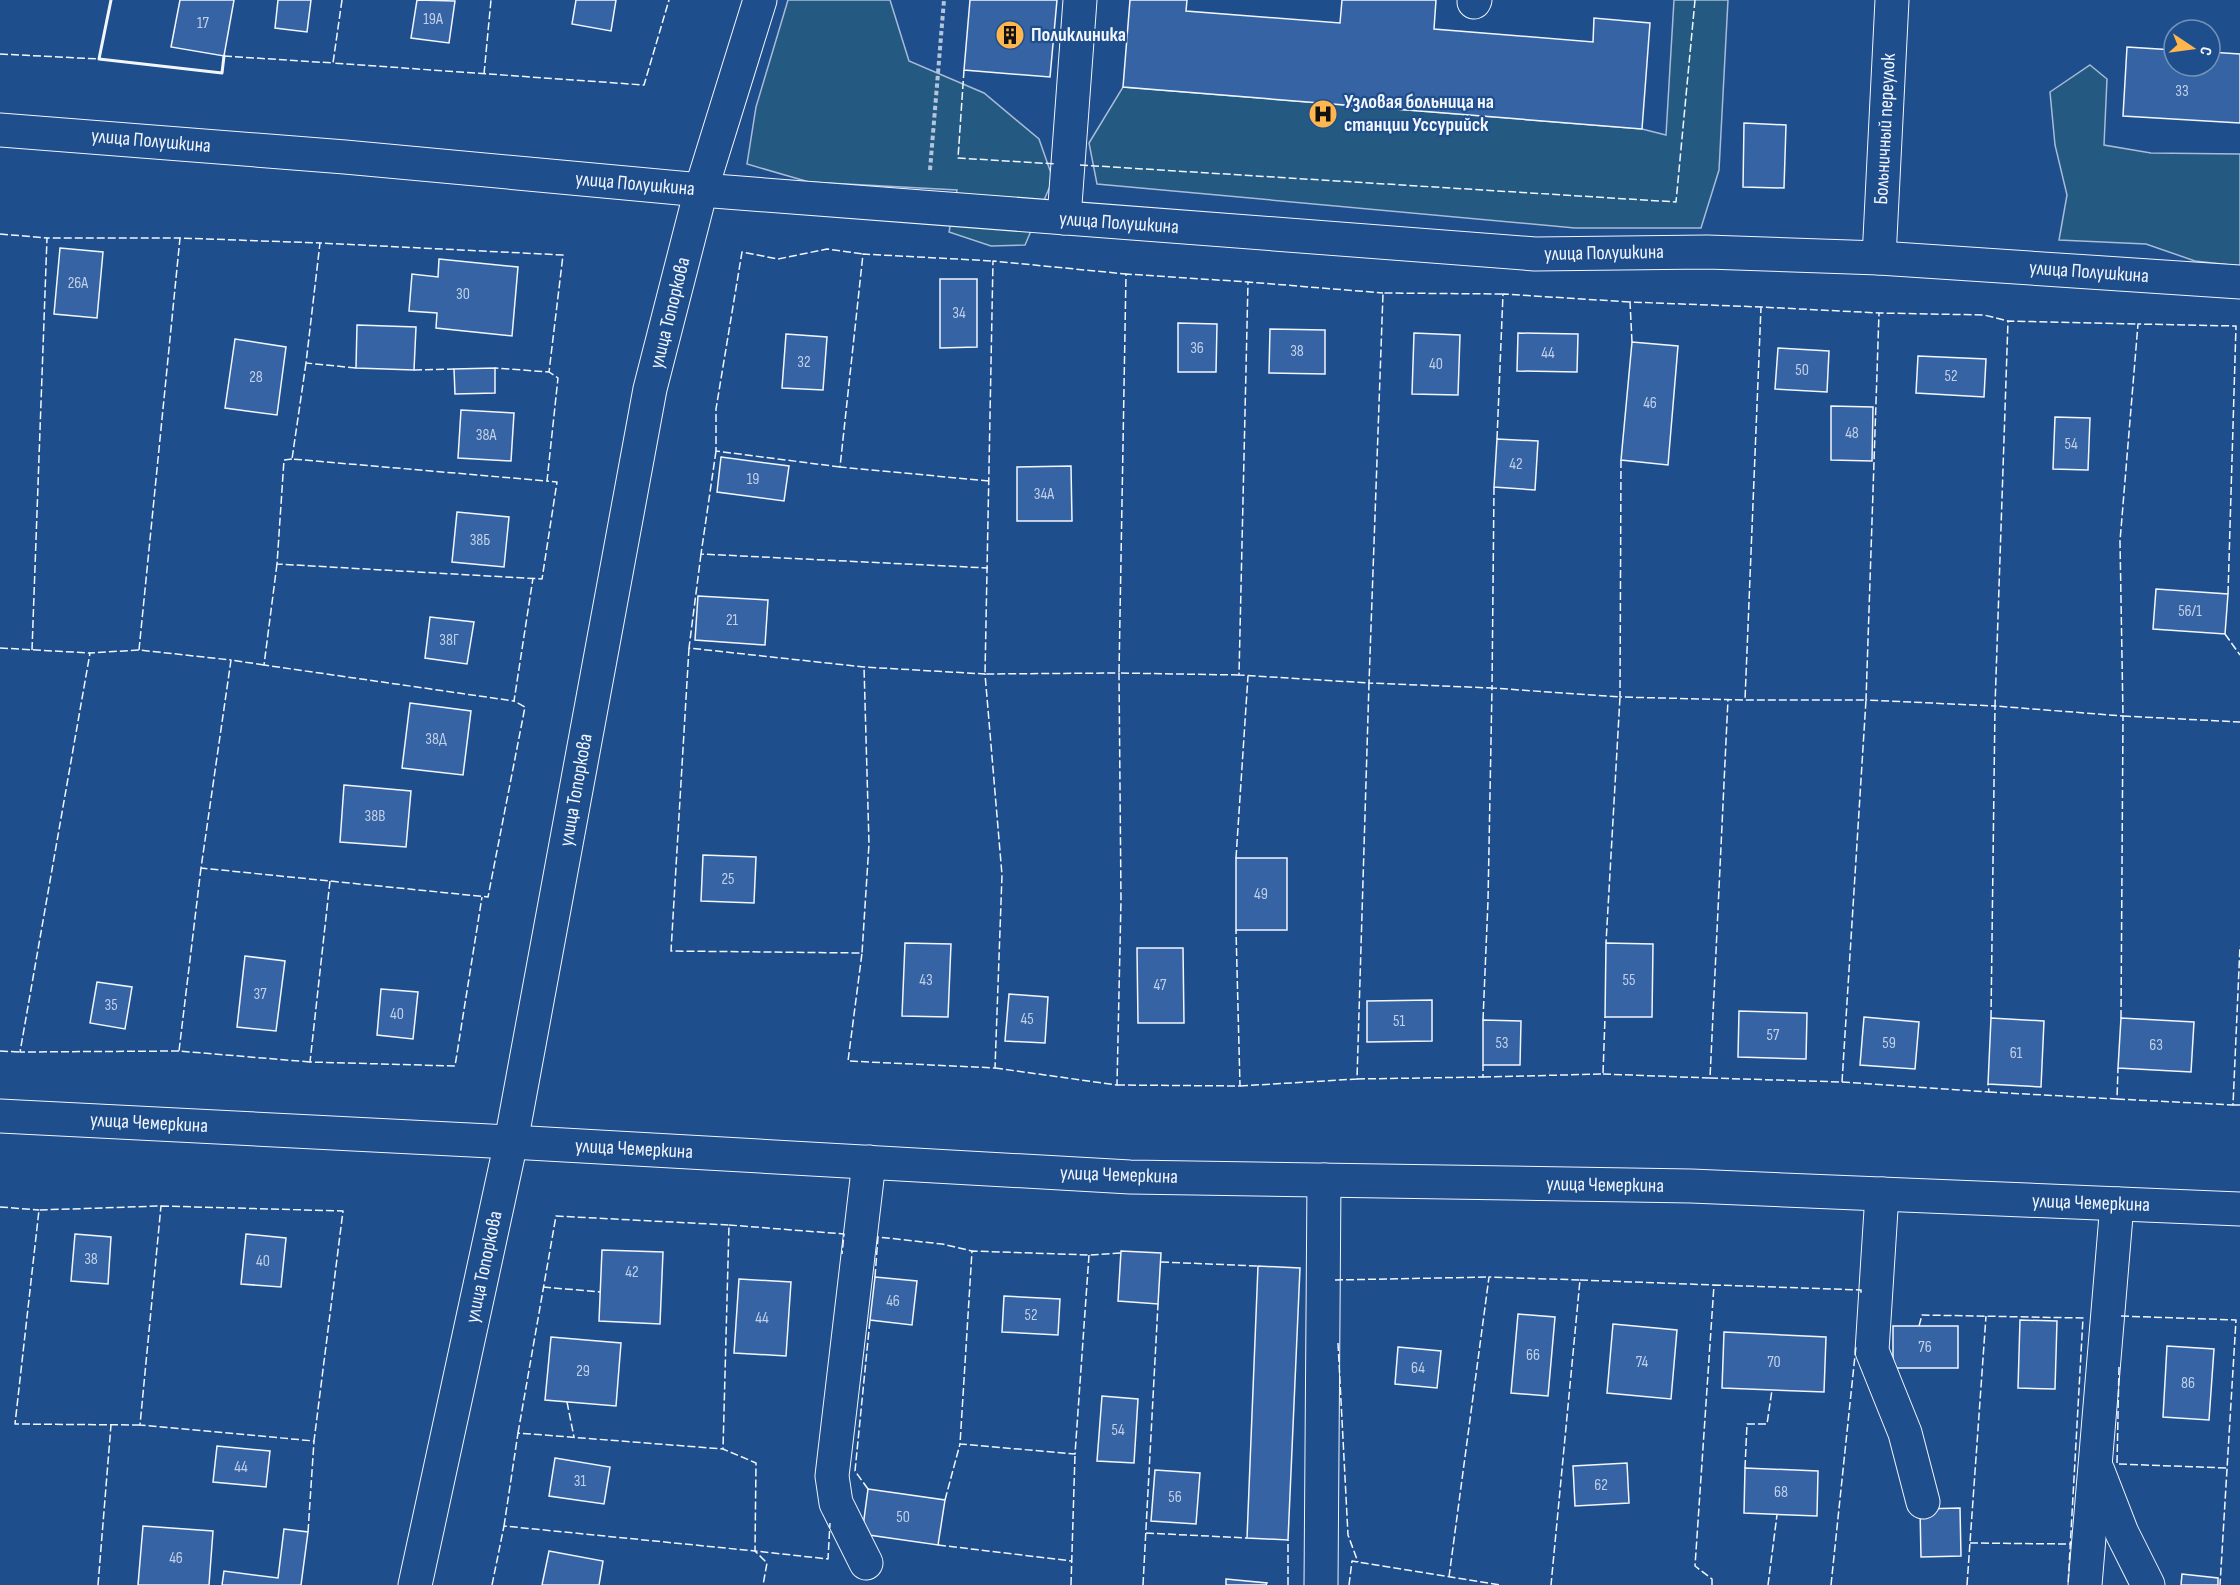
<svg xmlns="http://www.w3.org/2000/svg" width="2240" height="1585" viewBox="0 0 2240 1585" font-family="'Sofia Sans Condensed',sans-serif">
<rect width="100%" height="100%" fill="#1f4e8c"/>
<!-- green -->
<g fill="#245a82" stroke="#a8bbd7" stroke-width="1.5">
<polygon points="788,0 890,0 909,61 984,93 1039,139 1053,179 1025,245 991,246 949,232 957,190 809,182 747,164 756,107"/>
<polygon points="1674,0 1728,0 1719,170 1701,228 1575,228 1097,184 1089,143 1123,87 1642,129 1666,135"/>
<polygon points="2090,65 2107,79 2104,145 2151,153 2240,154 2240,266 2195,261 2146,244 2059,240 2067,195 2055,145 2050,92"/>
</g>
<!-- building -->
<g fill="#3563a3" stroke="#f2f6ff" stroke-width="1.5">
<polygon points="180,0 234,0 224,56 171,47"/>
<polygon points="278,0 311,0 307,32 275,28"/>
<polygon points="417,0 455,1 449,43 411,38"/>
<polygon points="576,0 616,0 611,31 572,24"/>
<polygon points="970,0 1057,0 1050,77 964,70"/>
<polygon points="1130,0 1187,0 1186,11 1340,23 1342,0 1436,0 1434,29 1593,42 1594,18 1650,23 1642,129 1123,87"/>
<polygon points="2127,47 2174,50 2174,66 2210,66 2210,52 2240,54 2240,123 2123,116"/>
<polygon points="1744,123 1786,125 1784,188 1743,187"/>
<polygon points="60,248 103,252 97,318 54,314"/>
<polygon points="439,259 518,267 512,336 436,328 437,313 409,311 412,274 438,277"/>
<polygon points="940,279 977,279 977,347 940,348"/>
<polygon points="1178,323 1217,324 1216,372 1178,372"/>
<polygon points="357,325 416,327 414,370 356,368"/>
<polygon points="1270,329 1325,330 1325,374 1269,373"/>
<polygon points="1414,333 1460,335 1458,395 1412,394"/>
<polygon points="1518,333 1578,334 1577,372 1517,371"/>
<polygon points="786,334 827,337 823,390 782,388"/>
<polygon points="235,339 286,347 277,415 225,408"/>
<polygon points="1632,342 1678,346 1668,465 1621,460"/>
<polygon points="1778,348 1829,351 1827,392 1775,389"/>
<polygon points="1918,356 1986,359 1984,397 1916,393"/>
<polygon points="495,368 495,393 455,394 454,369"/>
<polygon points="1831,406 1873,407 1872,461 1831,460"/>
<polygon points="461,410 514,413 511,461 458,458"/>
<polygon points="2055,417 2090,418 2088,470 2053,469"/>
<polygon points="1497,439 1538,441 1535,490 1494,487"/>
<polygon points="721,457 789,466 784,501 717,492"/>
<polygon points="1071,466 1072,521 1017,521 1017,467"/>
<polygon points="457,512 509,517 504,567 452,562"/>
<polygon points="2156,589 2228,594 2225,634 2153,629"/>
<polygon points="698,596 768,600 765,645 695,640"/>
<polygon points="430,617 474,622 467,664 425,658"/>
<polygon points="410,703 471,711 463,775 402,768"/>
<polygon points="344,785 411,791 406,847 340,842"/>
<polygon points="703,855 756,857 754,903 701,901"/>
<rect x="1236" y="858" width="51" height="72"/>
<polygon points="905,943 951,944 948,1017 902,1016"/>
<polygon points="1606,943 1653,944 1652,1017 1605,1017"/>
<polygon points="1137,948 1183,948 1184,1023 1138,1023"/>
<polygon points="245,956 285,961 276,1031 237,1027"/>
<polygon points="97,982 132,987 125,1029 90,1023"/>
<polygon points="381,989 418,992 413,1039 377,1035"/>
<polygon points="1009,994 1048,997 1045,1043 1005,1041"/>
<polygon points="1432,1000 1432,1041 1367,1042 1367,1001"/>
<polygon points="1739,1011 1807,1013 1806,1059 1738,1057"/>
<polygon points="1864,1017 1919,1022 1915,1069 1860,1065"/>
<polygon points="1991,1018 2044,1021 2041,1087 1988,1084"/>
<polygon points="2121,1018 2194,1022 2191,1072 2118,1068"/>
<polygon points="1483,1020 1521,1021 1520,1065 1483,1065"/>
<polygon points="75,1234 111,1237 108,1284 71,1281"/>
<polygon points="246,1234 286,1238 281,1287 241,1284"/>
<polygon points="602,1250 663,1252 660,1324 599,1321"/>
<polygon points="1121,1251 1161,1253 1158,1304 1118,1301"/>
<polygon points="1258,1266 1300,1268 1288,1540 1247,1538"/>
<polygon points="875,1277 917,1281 912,1325 870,1320"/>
<polygon points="739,1279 791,1282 786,1356 734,1353"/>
<polygon points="1004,1296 1060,1299 1058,1335 1002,1332"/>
<polygon points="1518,1314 1555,1317 1548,1396 1511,1393"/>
<polygon points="2020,1320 2057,1321 2055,1389 2018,1388"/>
<polygon points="1613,1324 1677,1330 1671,1399 1607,1393"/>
<rect x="1893" y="1326" width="65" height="42"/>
<polygon points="1724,1332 1826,1337 1824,1392 1722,1388"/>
<polygon points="551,1337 621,1343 616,1406 545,1400"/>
<polygon points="2167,1346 2214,1349 2209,1420 2163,1417"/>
<polygon points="1398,1347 1441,1351 1437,1388 1395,1384"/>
<polygon points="1102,1396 1138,1399 1134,1463 1097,1461"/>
<polygon points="217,1446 270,1451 266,1487 213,1482"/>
<polygon points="555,1458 610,1467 604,1504 549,1496"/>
<polygon points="1627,1463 1629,1503 1575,1506 1573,1466"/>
<polygon points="1745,1468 1818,1471 1817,1516 1744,1513"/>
<polygon points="1155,1470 1200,1473 1196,1524 1151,1521"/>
<polygon points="868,1489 945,1500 938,1545 862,1534"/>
<polygon points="1960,1508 1961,1556 1921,1557 1920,1509"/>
<polygon points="143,1526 213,1531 209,1585 138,1585"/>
<polygon points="284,1529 308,1532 301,1585 222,1585 224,1571 278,1578"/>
<polygon points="549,1551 603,1561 599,1585 542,1585"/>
<polygon points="2182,1574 2218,1578 2218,1585 2181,1585"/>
<polygon points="1226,1579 1267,1583 1266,1585 1226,1585"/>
</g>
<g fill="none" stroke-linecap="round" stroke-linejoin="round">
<!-- minor casing -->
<g stroke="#f2f6ff" stroke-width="35">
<g id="minor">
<polyline points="1474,2 1475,0"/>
<polyline points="0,130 345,157 701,190 1535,254 1707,252 1879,258 2240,282"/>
<polyline points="1064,218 1080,0"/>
<polyline points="1879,258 1892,0"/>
<polyline points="0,1116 511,1142 1130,1177 1691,1186 2240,1209"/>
<polyline points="1882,1194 1872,1351 1905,1433 1923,1502"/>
<polyline points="2098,1471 2122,1533 2148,1585"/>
<polyline points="866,1563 836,1503 832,1476 869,1162"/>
<polyline points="415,1585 511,1142 650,389 701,190 760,0"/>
<polyline points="1321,1585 1324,1180"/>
<polyline points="2085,1585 2117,1204"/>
</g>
</g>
<!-- path -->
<polyline stroke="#b3c4dc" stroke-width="4" stroke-dasharray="4.5 3" stroke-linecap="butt" points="930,170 944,0"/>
<!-- minor -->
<use href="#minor" stroke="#1f4e8c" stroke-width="33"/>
<!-- fence -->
<g stroke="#f2f6ff" stroke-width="1.5" stroke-dasharray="8 3" stroke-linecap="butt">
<polyline points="342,0 333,63 644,85 669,0"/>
<polyline points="0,54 99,59"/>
<polyline points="224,56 333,63"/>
<polyline points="964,70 958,158 1056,164"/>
<polyline points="484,74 491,0"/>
<polyline points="1080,165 1676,202 1695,0"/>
<polyline points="0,234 47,238"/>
<polyline points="1632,342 1630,302 1761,307"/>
<polyline points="306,363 292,459 547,481 558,378 549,372"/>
<polyline points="356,368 306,363 320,243 563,255 549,372 495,368"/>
<polyline points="414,370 454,369"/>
<polyline points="1497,439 1503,294 1630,302"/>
<polyline points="716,451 701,554 988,568"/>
<polyline points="292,459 284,460 277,564 542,579 557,482 547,481"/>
<polyline points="1621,460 1620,697 1745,700"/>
<polyline points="840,467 716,451 716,409 742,252 778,259 827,249 863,254"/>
<polyline points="989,481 840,467 863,254 993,261"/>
<polyline points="1494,487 1492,688 1620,697 1606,943"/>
<polyline points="701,554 689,648 864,667 985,674 1002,875 995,1068 848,1061 862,953"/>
<polyline points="277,564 264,665 514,701 533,578"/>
<polyline points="2228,594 2236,326 2138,324 2120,541 2123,716 2240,722"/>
<polyline points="2225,634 2240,655"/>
<polyline points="0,648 90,653"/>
<polyline points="689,648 671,951 862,953 869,844 864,667"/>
<polyline points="32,650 47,238 180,238"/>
<polyline points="139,650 180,238 320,243"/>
<polyline points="264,665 231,660 201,868 488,897 525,707 514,701"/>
<polyline points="1239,675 1119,673 1126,274 1248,282"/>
<polyline points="1236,858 1248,676"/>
<polyline points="201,868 179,1051 310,1062"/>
<polyline points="330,881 310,1062 455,1066 482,897"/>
<polyline points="1991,1018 1995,706 1866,700 1879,313 1984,315 2008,321"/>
<polyline points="2121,1018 2123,716 1995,706 2008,321 2138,324"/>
<polyline points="1483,1020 1488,901 1492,688 1369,683 1383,293 1503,294"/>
<polyline points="0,1051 20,1052"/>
<polyline points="179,1051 20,1052 90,653 139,650 231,660"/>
<polyline points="995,1068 1117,1085 1121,900 1119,673 985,674 993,261 1126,274"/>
<polyline points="1603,1074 1710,1078 1728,699"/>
<polyline points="1483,1077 1603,1074 1605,1017"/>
<polyline points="1710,1078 1842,1082 1866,700 1745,700 1761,307 1879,313"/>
<polyline points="1357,1079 1483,1077 1483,1065"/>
<polyline points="1842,1082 1989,1092 1988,1084"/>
<polyline points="1117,1085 1240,1086 1236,930"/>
<polyline points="1240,1086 1357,1079 1369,683 1239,675 1248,282 1383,293"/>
<polyline points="1989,1092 2117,1099 2118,1068"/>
<polyline points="2117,1099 2233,1105 2240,946"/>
<polyline points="2233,1105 2240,1105"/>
<polygon points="161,1206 343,1211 314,1441 140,1425"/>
<polyline points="0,1207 39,1210"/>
<polyline points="729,1225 844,1234 842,1254"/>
<polyline points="1089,1255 1075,1454 960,1444 972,1251 1089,1255 1122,1253"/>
<polyline points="1161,1262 1258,1266"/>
<polyline points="875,1277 878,1237 942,1244 972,1251"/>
<polyline points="1335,1280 1489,1277"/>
<polyline points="1580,1280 1714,1285"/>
<polyline points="543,1287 601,1292"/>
<polyline points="2121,1316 2236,1320 2220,1585"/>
<polyline points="1919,1326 1922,1315 2083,1318 2068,1585"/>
<polyline points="1338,1343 1348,1535 1358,1562"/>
<polyline points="2119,1367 2117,1464 2227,1468"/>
<polyline points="567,1402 574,1437"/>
<polyline points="140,1425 15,1424 39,1210 161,1206"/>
<polyline points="518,1433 556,1216 729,1225 723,1449"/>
<polyline points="1745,1468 1747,1424 1767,1424 1772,1390"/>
<polyline points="868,1489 855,1471 870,1320"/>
<polyline points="945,1500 960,1444"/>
<polyline points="504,1526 518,1433 723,1449 756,1463 755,1551 828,1559 830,1523"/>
<polyline points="308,1532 314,1441"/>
<polyline points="1146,1533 1247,1538"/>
<polyline points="1970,1543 2070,1544"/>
<polyline points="938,1545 1072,1561"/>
<polyline points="1449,1577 1489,1277 1580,1280 1551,1585"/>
<polyline points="98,1585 111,1425"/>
<polyline points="492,1585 504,1526 755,1551 767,1563 763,1585"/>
<polyline points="1071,1585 1075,1454"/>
<polyline points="1143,1585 1158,1304"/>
<polyline points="1288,1585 1288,1540"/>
<polyline points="1349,1585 1352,1561 1500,1585"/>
<polyline points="1712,1585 1712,1579 1695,1566 1714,1285 1861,1290 1861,1293"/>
<polyline points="1768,1585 1777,1515"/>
<polyline points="1831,1585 1856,1346"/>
<polyline points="1967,1585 1986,1316"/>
</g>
<!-- wall -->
<polyline stroke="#f2f6ff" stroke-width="3" points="111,0 99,59 222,73 224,56"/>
</g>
<!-- icons -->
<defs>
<g id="building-disc" transform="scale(1.5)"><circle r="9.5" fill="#ffb74d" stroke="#1f4e8c"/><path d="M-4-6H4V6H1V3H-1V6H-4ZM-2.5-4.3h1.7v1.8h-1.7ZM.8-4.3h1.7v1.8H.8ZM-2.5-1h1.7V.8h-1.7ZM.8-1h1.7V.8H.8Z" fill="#111"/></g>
<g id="hospital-disc" transform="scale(1.5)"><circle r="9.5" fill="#ffb74d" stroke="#1f4e8c"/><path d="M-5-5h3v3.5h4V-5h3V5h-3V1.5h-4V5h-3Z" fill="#111"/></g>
</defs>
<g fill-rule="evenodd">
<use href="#building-disc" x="1010" y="35"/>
<use href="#hospital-disc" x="1323" y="114"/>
</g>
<g text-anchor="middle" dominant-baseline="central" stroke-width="4.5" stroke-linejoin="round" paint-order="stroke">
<!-- number labels -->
<g font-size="16" fill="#c3d1e8">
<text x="433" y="19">19А</text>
<text x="203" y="23">17</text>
<text x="2182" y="91">33</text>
<text x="78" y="283">26А</text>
<text x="463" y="294">30</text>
<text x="959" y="313">34</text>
<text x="1197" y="348">36</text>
<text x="1297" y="351">38</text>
<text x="1548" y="353">44</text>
<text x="804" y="362">32</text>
<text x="1436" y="364">40</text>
<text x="1802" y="370">50</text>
<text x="1951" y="376">52</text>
<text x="256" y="377">28</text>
<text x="1650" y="403">46</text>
<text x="1852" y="433">48</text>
<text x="486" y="435">38А</text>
<text x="2071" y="444">54</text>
<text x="1516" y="464">42</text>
<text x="753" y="479">19</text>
<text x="1044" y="494">34А</text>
<text x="480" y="540">38Б</text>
<text x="2190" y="611">56/1</text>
<text x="732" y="620">21</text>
<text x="449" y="640">38Г</text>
<text x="436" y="739">38Д</text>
<text x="375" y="816">38В</text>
<text x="728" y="879">25</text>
<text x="1261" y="894">49</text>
<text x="926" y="980">43</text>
<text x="1629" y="980">55</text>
<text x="1160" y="985">47</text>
<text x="260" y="994">37</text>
<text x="111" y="1005">35</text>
<text x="397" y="1014">40</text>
<text x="1027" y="1019">45</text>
<text x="1399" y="1021">51</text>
<text x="1773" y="1035">57</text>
<text x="1502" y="1043">53</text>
<text x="1889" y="1043">59</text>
<text x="2156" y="1045">63</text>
<text x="2016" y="1053">61</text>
<text x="91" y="1259">38</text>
<text x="263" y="1261">40</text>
<text x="632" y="1272">42</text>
<text x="893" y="1301">46</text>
<text x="1031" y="1315">52</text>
<text x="762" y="1318">44</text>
<text x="1925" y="1347">76</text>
<text x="1533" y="1355">66</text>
<text x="1642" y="1362">74</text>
<text x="1774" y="1362">70</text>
<text x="1418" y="1368">64</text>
<text x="583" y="1371">29</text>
<text x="2188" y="1383">86</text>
<text x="1118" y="1430">54</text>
<text x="241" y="1467">44</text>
<text x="580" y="1481">31</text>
<text x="1601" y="1485">62</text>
<text x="1781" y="1492">68</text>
<text x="1175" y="1497">56</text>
<text x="903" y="1517">50</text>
<text x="176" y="1558">46</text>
</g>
<!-- poi labels -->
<g font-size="20" font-weight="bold" fill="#f2f6ff" stroke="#1f4e8c" text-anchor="start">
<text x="1031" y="35">Поликлиника</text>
<text x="1344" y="102">Узловая больница на<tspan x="1344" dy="23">станции Уссурийск</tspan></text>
</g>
<!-- street labels -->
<g font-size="20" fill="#f2f6ff" stroke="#1f4e8c">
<text transform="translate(1885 129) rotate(-87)">Больничный переулок</text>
<text transform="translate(151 141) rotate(5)">улица Полушкина</text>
<text transform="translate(635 184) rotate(5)">улица Полушкина</text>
<text transform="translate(1119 223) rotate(4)">улица Полушкина</text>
<text transform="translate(1604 253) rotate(-1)">улица Полушкина</text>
<text transform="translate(2089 272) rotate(4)">улица Полушкина</text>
<text transform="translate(670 313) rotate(-76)">улица Топоркова</text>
<text transform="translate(576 790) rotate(-80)">улица Топоркова</text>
<text transform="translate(149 1123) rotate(3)">улица Чемеркина</text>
<text transform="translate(634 1149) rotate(3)">улица Чемеркина</text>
<text transform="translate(1119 1175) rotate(2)">улица Чемеркина</text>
<text transform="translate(1605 1185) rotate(1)">улица Чемеркина</text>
<text transform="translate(2091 1203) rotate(2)">улица Чемеркина</text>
<text transform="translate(484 1267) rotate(-78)">улица Топоркова</text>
</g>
</g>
<!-- north arrow -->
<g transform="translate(2192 48) rotate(103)"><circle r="28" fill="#1f4e8c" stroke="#7391ba" stroke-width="1.5"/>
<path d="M0-4.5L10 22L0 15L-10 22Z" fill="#ffb74d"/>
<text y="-9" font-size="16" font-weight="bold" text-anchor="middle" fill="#f2f6ff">С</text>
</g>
</svg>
